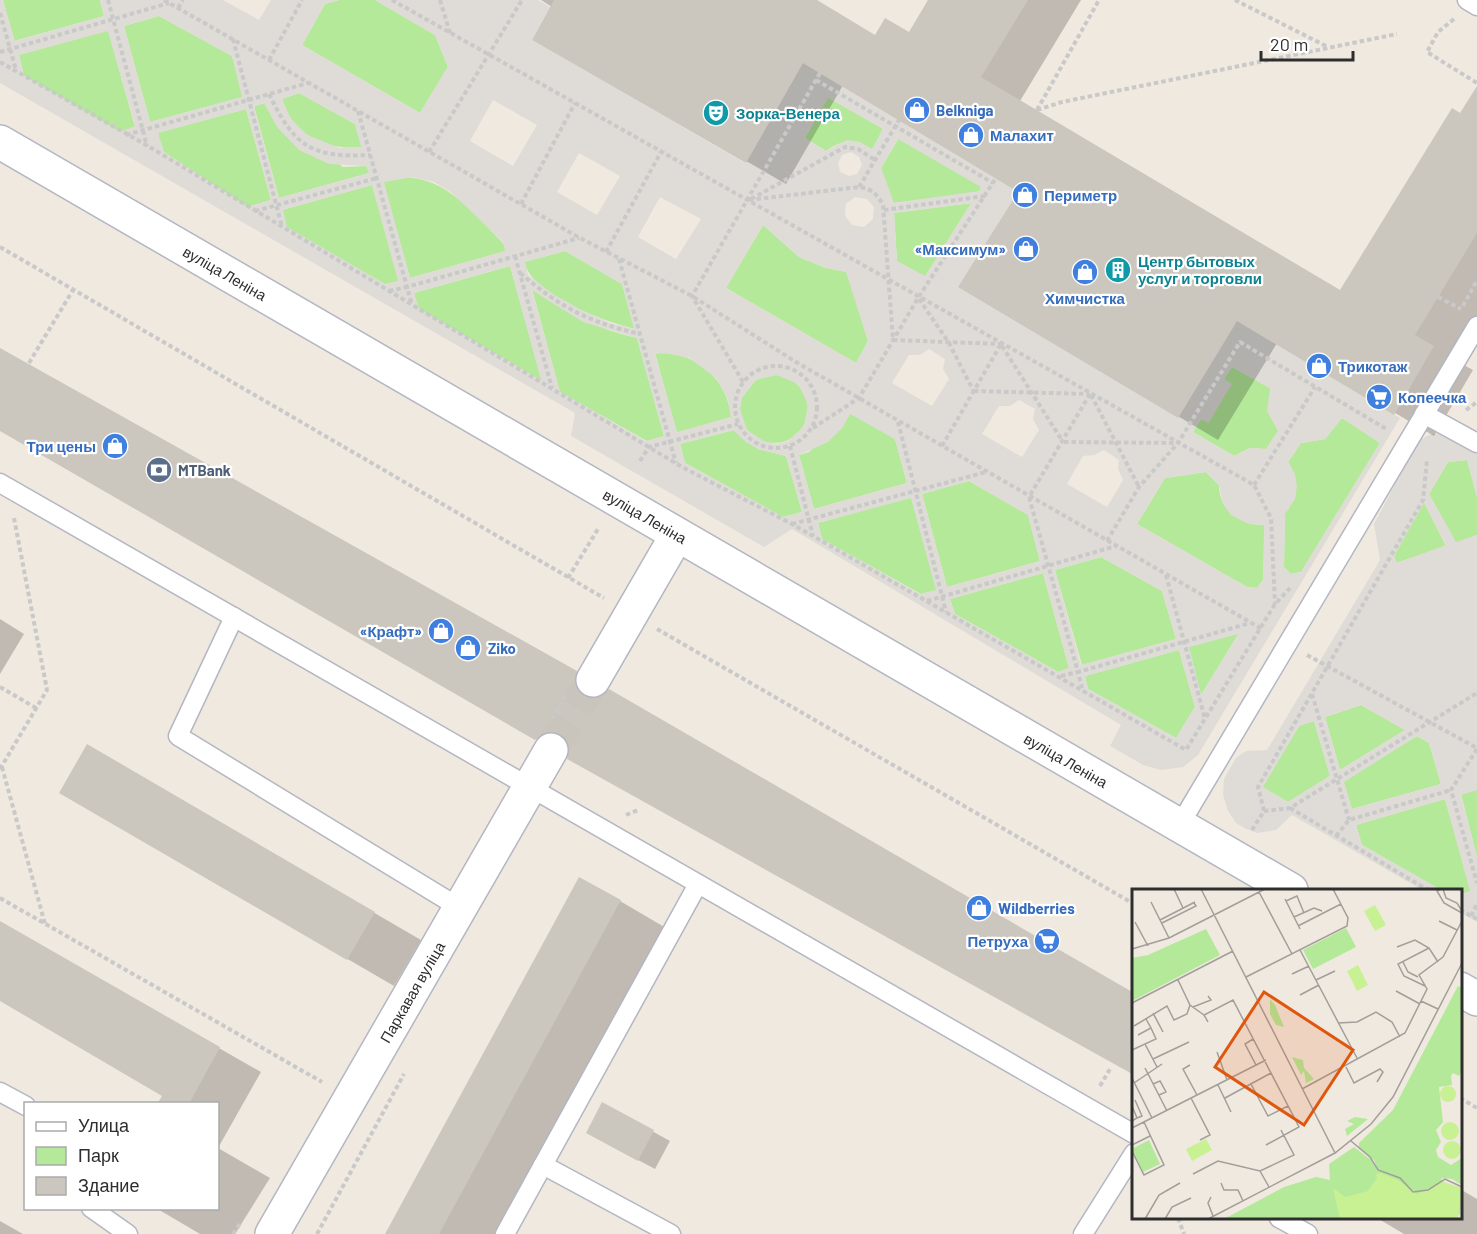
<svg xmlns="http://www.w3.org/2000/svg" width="1477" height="1234" viewBox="0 0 1477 1234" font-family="Barlow,sans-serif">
<rect width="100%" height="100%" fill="#f0e9e0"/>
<!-- green -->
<g fill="#b3e999">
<polygon points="3,0 100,0 104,16 14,41"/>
<polygon points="339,0 375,0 435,35 448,67 420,113 302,45 325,4"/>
<polygon points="159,16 232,56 243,97 150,122 124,26"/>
<polygon points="108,30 135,127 120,132 24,76 19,55"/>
<path d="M299,93L355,124L362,147C326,151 292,135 282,99Z"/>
<path d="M828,97L883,129L872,150C857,137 841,140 826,151L805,138Z"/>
<polygon points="265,103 267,109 343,167 367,166 369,173 279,198 254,106"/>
<polygon points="246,109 271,200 247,207 164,152 157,133"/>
<polygon points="899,138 982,187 979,192 893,203 881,168"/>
<path d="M401,177C446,176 474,214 503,243L506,251L410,278L383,182Z"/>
<polygon points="372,185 399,281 385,285 286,227 282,210"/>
<polygon points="972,203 925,277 897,261 894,213"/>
<polygon points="763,225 799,257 826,268 847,272 868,341 856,363 726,288"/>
<path d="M565,251L622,284L635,329C603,321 533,296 524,262Z"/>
<polygon points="510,266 542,381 418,309 414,293"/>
<path d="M532,289C564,312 599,330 637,338L664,436L647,441L560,392Z"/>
<path d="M655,353C695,351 727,377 731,417L677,433Z"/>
<polygon points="1232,367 1270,388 1278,431 1266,449 1250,448 1234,456 1193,432 1201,419 1209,422 1231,384 1224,379"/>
<circle cx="774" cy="409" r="34"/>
<polygon points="850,413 895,439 907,483 814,509 799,455 809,452"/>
<path d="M1342,418L1380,443L1301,572L1291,574L1284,567L1285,513C1297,501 1297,475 1288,462L1301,443L1325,439Z"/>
<polygon points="734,430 758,449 786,456 802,512 783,517 685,463 680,444"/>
<polygon points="1467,460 1477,497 1477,535 1456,543 1429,494 1448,462"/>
<path d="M1206,472L1219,485C1219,510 1241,526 1265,525L1263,580L1257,588L1247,587L1137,524L1165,478Z"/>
<polygon points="969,481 1028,515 1040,561 947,587 922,494"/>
<polygon points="911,497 937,590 921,594 822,539 818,523"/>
<polygon points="1424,502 1446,546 1396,563 1394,556"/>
<polygon points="1101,557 1162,591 1176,639 1082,665 1055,570"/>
<polygon points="1043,573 1069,668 1058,672 955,614 950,599"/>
<polygon points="1239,633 1201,695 1188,647"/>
<polygon points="1179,650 1195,707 1176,738 1088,689 1085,676"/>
<polygon points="1361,705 1405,730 1340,770 1325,717"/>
<polygon points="1314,721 1330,776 1288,802 1262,787 1299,726"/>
<polygon points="1417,736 1429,743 1441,784 1352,809 1343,781"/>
<polygon points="1477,790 1477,857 1461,794"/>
<polygon points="1445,799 1471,892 1461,894 1460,890 1441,890 1362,845 1356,825"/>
</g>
<!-- plaza -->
<g fill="#dfdcd7" fill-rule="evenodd">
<path d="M0,0H3L15,41L104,16L100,0H223L259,20L271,0H339L325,4L302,45L420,113L448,66L435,35L375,0H538L550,7L532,40L745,163L803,63L1018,192L959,287L1178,418L1237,321L1400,418L1198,755L1183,767L1161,770L1143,765L1110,746L1121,725L792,529L764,547L571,436L575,413L0,83ZM159,16L232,56L242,97L150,122L124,26ZM108,31L135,126L120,132L24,76L19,55ZM299,93L355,124L361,147L340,148L307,135L291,119L282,99ZM828,98L883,129L872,149L860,142L847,140L826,151L805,138ZM493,100L537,125L513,166L470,141ZM264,103L277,127L299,150L329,164L366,166L369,173L279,198L254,107ZM246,109L271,200L247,207L164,152L158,133ZM898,139L981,187L979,191L894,203L881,168ZM851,152L859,157L862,165L857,174L849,176L840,172L838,163L842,155ZM579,153L620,176L597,215L557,192ZM413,177L434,182L452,193L503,242L505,251L410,278L384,182ZM372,185L398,281L385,284L287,227L283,210ZM660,197L701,219L676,259L638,237ZM855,197L867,199L874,207L873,219L864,227L852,225L845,216L846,204ZM971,203L925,276L897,261L894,213ZM763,225L799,257L826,268L846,272L868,341L856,363L726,288ZM565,251L622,284L634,329L610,323L583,311L553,294L528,275L525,262ZM510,266L541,380L419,309L414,293ZM532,290L583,322L637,338L664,436L646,441L560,392ZM929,349L945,359L943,369L949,379L932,406L892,383L909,355H920ZM667,353L689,358L715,377L727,397L731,417L677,432L655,354ZM1232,367L1270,388L1267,411L1278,431L1266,449L1250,448L1234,456L1193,432L1201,419L1208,423L1232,384L1224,379ZM777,375L798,384L808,404L804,426L788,441L777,444L765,442L747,430L740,409L742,398L756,380ZM1019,400L1035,409L1033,419L1039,430L1022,457L982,434L999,406H1010ZM850,414L895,439L907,483L814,509L799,455L828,442L843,427ZM1342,418L1380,443L1301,572L1291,574L1284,567L1285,514L1295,499L1297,486L1295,474L1288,462L1301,443L1325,439ZM733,430L746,442L758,449L786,456L802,512L783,517L685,463L680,444ZM1104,450L1119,460L1118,469L1123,480L1107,507L1067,484L1083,456L1095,455ZM1206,472L1219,485L1223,504L1231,515L1249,524L1264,525L1263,580L1257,588L1247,587L1137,524L1165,478ZM969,481L1028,515L1040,561L947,587L922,494ZM911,498L936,590L920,594L822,539L818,523ZM1101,557L1162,591L1176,639L1081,665L1055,570ZM1043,573L1069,668L1058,672L955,614L950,599ZM1238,634L1202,694H1201L1189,647ZM1179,650L1195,707L1176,738L1088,689L1085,676Z"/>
<path d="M1444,433L1477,452V497L1467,460L1448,462L1429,494L1456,542L1477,535V790L1461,795L1477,857V922L1461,913V894L1470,891L1445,799L1356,825L1362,845L1441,890H1422L1292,815L1276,830L1257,833L1246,829L1236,823L1228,811L1223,795L1224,779L1236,758L1246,751L1267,750L1380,560L1374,524L1418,441L1431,434ZM1424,503L1446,545L1397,563L1394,556ZM1361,705L1405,730L1340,770L1325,717ZM1314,721L1330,776L1288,802L1263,787L1299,726ZM1417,736L1429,743L1441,784L1352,809L1344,782Z"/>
</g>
<!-- shadow -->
<g fill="#0003">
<polygon points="541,0 812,0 876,37 909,33 929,0 1081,0 1020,101 1341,291 1477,90 1477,320 1453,359 1473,370 1434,436 1277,343 1218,440 960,286 1020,191 843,85 786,184 534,39 552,7"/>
<polygon points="0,349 576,672 1134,995 631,794 0,428"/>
<polygon points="0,619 24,634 0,674"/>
<polygon points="87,746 421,940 394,986 61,792"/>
<polygon points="620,901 666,928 500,1234 395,1234"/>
<polygon points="0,923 261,1072 218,1148 270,1178 235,1234 200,1234 156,1208 218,1208 218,1104 159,1104 164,1095 0,999"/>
<polygon points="603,1104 670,1141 655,1169 604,1142"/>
<polygon points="1460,1189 1477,1199 1477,1234 1404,1234 1377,1218 1460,1218"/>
<polygon points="0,1221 23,1234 0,1234"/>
</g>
<!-- building -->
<g fill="#cbc7be">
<polygon points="554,0 817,0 875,35 885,18 909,32 928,0 1028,0 981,77 1340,290 1452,108 1460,113 1477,86 1477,233 1415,335 1434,346 1394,415 1237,321 1178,418 958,287 1018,192 803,63 746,163 532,40"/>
<polygon points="0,348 577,671 574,681 577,689 584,696 592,699 602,696 609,689 1134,993 1134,1075 567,759 570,749 567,741 560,734 550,731 542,734 535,740 0,431"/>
<polygon points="87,744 375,912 347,960 59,793"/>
<polygon points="579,877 621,900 439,1234 385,1234"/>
<polygon points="0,921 220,1047 189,1104 157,1104 162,1096 0,1001"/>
<polygon points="602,1102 654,1130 638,1161 586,1133"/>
</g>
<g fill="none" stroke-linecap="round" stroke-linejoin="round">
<!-- tertiary-tunnel -->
<polyline stroke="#c9c4bc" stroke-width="33" stroke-dasharray="33 16" stroke-linecap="butt" points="551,750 593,680"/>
<!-- service casing -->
<g stroke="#b4b6c2" stroke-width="21">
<g id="service">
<polyline points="1467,0 1477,6"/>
<polyline points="1424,414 1477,443"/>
<polyline points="0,483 1134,1134"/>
<polyline points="234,617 178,736 460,908"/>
<polyline points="1179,826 1477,326"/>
<polyline points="0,1092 26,1106"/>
<polyline points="543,1165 671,1234"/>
<polyline points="91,1208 128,1234"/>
<polyline points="1279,1218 1308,1234"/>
<polyline points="505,1234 698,884"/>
<polyline points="1083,1234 1134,1153"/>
</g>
</g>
<!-- tertiary casing -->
<g stroke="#b4b6c2" stroke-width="36">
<g id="tertiary">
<polyline points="593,680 677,535"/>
<polyline points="272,1234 551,750"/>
</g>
</g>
<!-- secondary casing -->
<g stroke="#b4b6c2" stroke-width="36">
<g id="secondary">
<polyline points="0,142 1291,890"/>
<polyline points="1460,989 1477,999"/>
</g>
</g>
<!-- path -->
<g stroke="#c9c9c9" stroke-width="4" stroke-dasharray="4.5 3" stroke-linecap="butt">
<polyline points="108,0 147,146"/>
<polyline points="164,0 580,238 692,296 796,362 1262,629"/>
<polyline points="392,0 1254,485 1271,518 1275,604"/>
<polyline points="440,0 450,33"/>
<polyline points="1235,0 1326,46"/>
<polyline points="178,8 183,0"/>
<polyline points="0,13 16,70"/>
<polyline points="1454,19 1438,32 1427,52 1477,83"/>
<polyline points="233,39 282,227"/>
<polyline points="0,52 169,3"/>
<polyline points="269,60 302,0"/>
<polyline points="0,62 148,146 682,467 792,524 1186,750 1275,604 1290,588"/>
<polyline points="816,80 993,183"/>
<path d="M269,94C295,147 311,158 370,155"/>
<polyline points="1037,110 1062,102 1397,34"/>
<polyline points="1037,110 1099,0"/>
<polyline points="358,111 407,287 579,238"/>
<polyline points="126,135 308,83"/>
<polyline points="429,152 522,0"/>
<polyline points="859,187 899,120"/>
<polyline points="751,199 845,147 858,149 875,160"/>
<path d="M749,200L859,187C871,188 878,195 883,205L893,340"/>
<polyline points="521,204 575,103"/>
<polyline points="884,210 985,196"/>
<polyline points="255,211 377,178"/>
<polyline points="0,247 604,598"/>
<polyline points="606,252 661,152"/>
<polyline points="515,256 552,388"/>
<polyline points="619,259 676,463"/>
<path d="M520,273C560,307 588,322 640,334"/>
<polyline points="389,291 407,287 412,305"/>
<polyline points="1438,297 1461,309"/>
<polyline points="919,299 949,343 973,390"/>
<polyline points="1463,306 1477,280"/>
<polyline points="893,340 1000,344"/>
<polyline points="1002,346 1063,442"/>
<polyline points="29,363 73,290"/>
<circle cx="776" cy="407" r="41"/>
<polyline points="743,382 692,296 820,73"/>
<polyline points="974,391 1089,394"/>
<polyline points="1090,394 1029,497 1078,672 1250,623"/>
<polyline points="1091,395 1139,487"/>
<polyline points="1466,410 1477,402"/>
<polyline points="898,422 946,612"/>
<polyline points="813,428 859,398 918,298 996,178"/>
<polyline points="1064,442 1176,443"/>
<polyline points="790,446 813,536"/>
<polyline points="942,446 1001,344"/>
<polyline points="640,461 649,447 738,424"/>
<polyline points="1254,485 1315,387"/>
<polyline points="792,524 986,472"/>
<polyline points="1107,541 1139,487 1178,443 1240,342 1388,430"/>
<polyline points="1166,575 1205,719"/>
<polyline points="568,578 598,529"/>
<polyline points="927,601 1116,546"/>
<polyline points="657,629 1134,904"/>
<polyline points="1307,655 1477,748"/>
<polyline points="1061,676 1078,672 1082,688"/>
<polyline points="0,687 36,708"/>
<polyline points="1312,694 1349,820"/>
<polyline points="552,719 566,695"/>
<polyline points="1477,749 1451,790 1477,883"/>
<polyline points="2,767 45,924"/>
<polyline points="0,769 47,690 14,518"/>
<polyline points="1290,808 1428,890"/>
<polyline points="1264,811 1290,808 1477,693"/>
<polyline points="626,815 638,810"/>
<polyline points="1252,830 1264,811 1258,787 1423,500 1427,460"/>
<polyline points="1336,836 1349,820 1451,790"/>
<polyline points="0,898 322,1082"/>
<polyline points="1460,910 1477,919"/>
<polyline points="1471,916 1477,904"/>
<polyline points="1100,1086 1110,1069"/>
<polyline points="1460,1098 1477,1108"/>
<polyline points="1178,1218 1184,1234"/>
<polyline points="233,1234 241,1222"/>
<polyline points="317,1234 404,1074"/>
</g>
<!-- service -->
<use href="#service" stroke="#fff" stroke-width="18"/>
<!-- tertiary -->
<use href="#tertiary" stroke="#fff" stroke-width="33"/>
<!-- secondary -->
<use href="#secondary" stroke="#fff" stroke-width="33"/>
</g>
<!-- icons -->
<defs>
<g id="shop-disc" transform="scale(1.35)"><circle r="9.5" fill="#3f7fe0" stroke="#fff"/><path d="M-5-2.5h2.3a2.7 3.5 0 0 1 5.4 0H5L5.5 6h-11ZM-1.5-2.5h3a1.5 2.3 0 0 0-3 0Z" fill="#fff"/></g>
<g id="theatre-disc" transform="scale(1.35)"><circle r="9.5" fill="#0f9aa8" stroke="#fff"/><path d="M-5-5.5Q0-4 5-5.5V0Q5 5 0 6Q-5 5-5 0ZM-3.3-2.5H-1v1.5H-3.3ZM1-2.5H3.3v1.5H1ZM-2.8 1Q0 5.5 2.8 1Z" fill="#fff"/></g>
<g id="building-disc" transform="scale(1.35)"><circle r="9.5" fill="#0f9aa8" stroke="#fff"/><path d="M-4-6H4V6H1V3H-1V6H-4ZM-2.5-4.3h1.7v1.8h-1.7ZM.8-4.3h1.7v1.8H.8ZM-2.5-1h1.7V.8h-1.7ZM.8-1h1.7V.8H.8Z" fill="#fff"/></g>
<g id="supermarket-disc" transform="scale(1.35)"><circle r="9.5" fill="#3f7fe0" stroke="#fff"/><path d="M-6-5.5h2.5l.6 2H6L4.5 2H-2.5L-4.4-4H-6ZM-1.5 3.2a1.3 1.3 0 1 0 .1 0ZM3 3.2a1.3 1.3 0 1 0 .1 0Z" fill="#fff"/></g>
<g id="bank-disc" transform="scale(1.35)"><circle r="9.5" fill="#5c6f8a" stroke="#fff"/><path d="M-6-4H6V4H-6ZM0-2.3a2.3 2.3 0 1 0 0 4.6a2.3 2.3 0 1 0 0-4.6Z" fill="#fff"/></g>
</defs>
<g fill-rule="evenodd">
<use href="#shop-disc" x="917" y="110"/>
<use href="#theatre-disc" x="716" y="113"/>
<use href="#shop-disc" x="971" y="135"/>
<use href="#shop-disc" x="1025" y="195"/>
<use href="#shop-disc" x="1026" y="249"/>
<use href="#building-disc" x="1118" y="270"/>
<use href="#shop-disc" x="1085" y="272"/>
<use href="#shop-disc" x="1319" y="366"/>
<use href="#supermarket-disc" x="1379" y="397"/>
<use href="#shop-disc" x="115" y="446"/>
<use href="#bank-disc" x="159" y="470"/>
<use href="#shop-disc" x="441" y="631"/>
<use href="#shop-disc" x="468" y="648"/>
<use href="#shop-disc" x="979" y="908"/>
<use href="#supermarket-disc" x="1047" y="941"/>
</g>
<g text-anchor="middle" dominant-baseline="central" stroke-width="4.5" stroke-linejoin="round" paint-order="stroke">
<!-- shop labels -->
<g font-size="15" font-weight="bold" fill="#366cbe" stroke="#fff" text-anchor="start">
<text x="936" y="110">Belkniga</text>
<text x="990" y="135">Малахит</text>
<text x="1044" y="195">Периметр</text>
<text x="1006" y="249" text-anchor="end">«Максимум»</text>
<text x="1085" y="298" text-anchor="middle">Химчистка</text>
<text x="1338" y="366">Трикотаж</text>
<text x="1398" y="397">Копеечка</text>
<text x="96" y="446" text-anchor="end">Три цены</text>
<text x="422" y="631" text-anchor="end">«Крафт»</text>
<text x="488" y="648">Ziko</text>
<text x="998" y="908">Wildberries</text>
<text x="1028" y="941" text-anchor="end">Петруха</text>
</g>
<!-- culture labels -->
<g font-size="15" font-weight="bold" fill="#0d838f" stroke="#fff" text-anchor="start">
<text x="736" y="113">Зорка-Венера</text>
<text x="1138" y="261">Центр бытовых<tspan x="1138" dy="17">услуг и торговли</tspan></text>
</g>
<!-- street labels -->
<g font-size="15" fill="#2e2e2e" stroke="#fff">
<text transform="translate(225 273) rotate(30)">вуліца Леніна</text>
<text transform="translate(645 516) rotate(30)">вуліца Леніна</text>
<text transform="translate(1066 760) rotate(30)">вуліца Леніна</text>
<text transform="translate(412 992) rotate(-60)">Паркавая вуліца</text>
</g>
<!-- service labels -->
<g font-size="15" font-weight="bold" fill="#4e5e75" stroke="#fff" text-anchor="start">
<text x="178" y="470">MTBank</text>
</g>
</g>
<!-- overview -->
<g transform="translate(1132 889)">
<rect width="330" height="330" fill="#f0e9e0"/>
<path d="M214,39L224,58L181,80L171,61ZM74,40L88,66L0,112V69L16,66ZM326,97L330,99V181L327,187L321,184L319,187L320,196L307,198L311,233L304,241L309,253L304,261L306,268L319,276L330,269V296L320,290L311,289L309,290L315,299L330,300L328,325L320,330H92L152,298L184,288L198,291L197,275L222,258L239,271L246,283L242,271L227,260V254L261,221ZM138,110L143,116L152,138L144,136L138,125ZM160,168L171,171L172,179L182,190L174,194L172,182L169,186ZM223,228L236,230L215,247L213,240L222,235L215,232ZM17,251L28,275L11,283L0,260Z" fill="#b3e999"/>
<path d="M243,16L254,36L243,42L232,22ZM226,76L236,96L225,102L215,82ZM308 205a8 8 0 1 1 16 0a8 8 0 1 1-16 0ZM309 242a9 9 0 1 1 18 0a9 9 0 1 1-18 0ZM74,250L80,261L60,272L54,260ZM311 261a9 9 0 1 1 18 0a9 9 0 1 1-18 0ZM249,284L266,291L285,305L309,292L330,299L326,330H208L201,299L213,308L236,302L245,289L244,285Z" fill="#c8f194"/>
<path fill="none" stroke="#a29e99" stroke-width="1.5" d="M42,0L51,19M69,0L203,264M309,0L305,2L312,14L330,24M311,0L314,9L325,14L330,22M127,3L160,65M153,10L168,40M154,12L165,7L172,24M19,13L37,49M162,28L182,19L190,22M28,31L63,13M307,32L325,41M3,33L16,57M30,34L64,17L62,14M166,37L209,15M265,58L283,51L297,59L306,73M0,60L37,49L133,0M168,61L225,169M271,73L276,83L286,88M160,85L177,77M114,88L215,37L216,29L201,0M46,91L58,116L72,126M184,91L203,82M293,97L272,87L266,75L297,59M264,102L288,115M168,106L187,96M289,112L306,120M0,114L101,62M61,118L79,111L76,107M21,124L31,143M76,133L72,126L101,111L167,238L134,256M206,134L225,133L244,123L260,133L268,148M2,137L35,117L42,131L55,125L58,116M6,146L19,139L14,130M121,150L113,155L124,176M13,155L25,178M0,161L24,150L19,139M85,163L95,191M21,170L57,153M58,176L51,180L65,206M214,178L222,194L248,180L251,183L245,193M13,179L35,222M0,189L20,229M2,194L30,175M21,195L28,192L34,203L27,206M119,195L136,227L156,217M86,196L99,223M170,200L273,144L295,100L287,86L311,68L330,32M59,209L78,246L68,251M93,209L139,184M3,211L10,227L5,229M0,217L5,229L0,232M0,239L134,171M219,252L238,268L246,281L268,289L281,303L296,301L313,290L330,298M0,256L18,247M0,262L12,286L32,276L12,233M128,282L137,298M61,285L86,272L128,282L162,266L149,241M89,294L92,301H106L111,312M79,308L76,314L81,327M13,330L27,306L48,294M33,330L40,318L59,309M76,330L203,264L239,235L261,208L330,74"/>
<path fill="#df570e" fill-opacity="0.15" stroke="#df570e" stroke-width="3" d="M132,103L221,161L172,236L83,178Z"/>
<rect width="330" height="330" fill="none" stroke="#2e2e2e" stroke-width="3"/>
</g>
<!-- legend -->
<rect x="24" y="1102" width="195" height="108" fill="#ffffff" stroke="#ababab" stroke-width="1.5"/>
<rect x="36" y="1122" width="30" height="9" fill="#ffffff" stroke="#ababab" stroke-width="1.5"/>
<text x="78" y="1132" font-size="18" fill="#2e2e2e">Улица</text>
<rect x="36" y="1147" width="30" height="18" fill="#b3e999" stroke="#ababab" stroke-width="1.5"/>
<text x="78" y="1162" font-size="18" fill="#2e2e2e">Парк</text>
<rect x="36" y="1177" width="30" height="18" fill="#cbc7be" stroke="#ababab" stroke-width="1.5"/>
<text x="78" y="1192" font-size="18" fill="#2e2e2e">Здание</text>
<!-- scale -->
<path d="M1261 51v9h92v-9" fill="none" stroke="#2e2e2e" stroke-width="3"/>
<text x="1270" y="51" font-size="18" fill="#2e2e2e" stroke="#ffffff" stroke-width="4.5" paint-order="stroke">20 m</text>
</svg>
